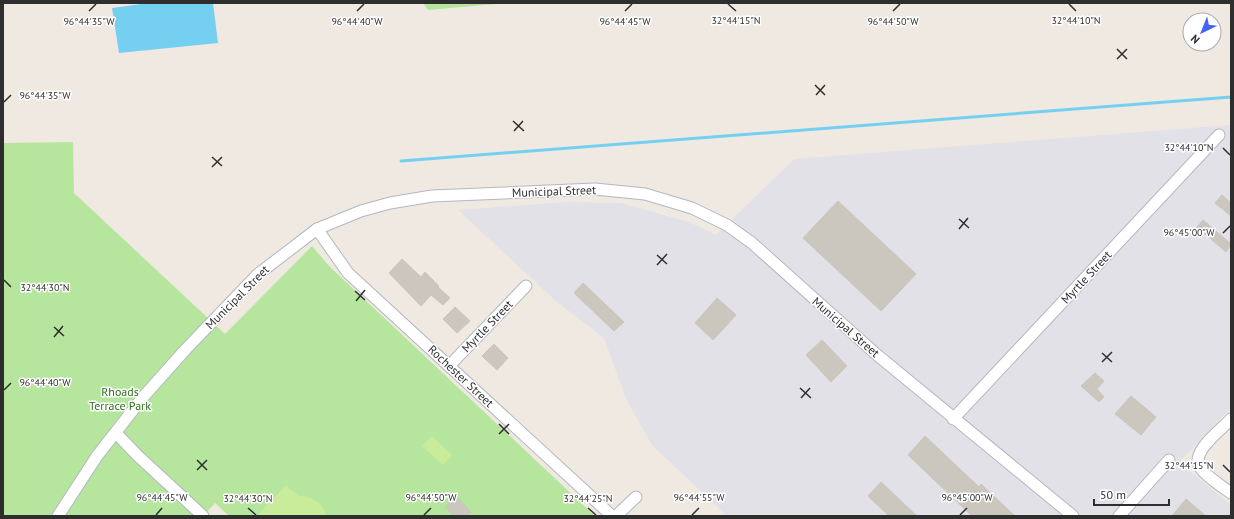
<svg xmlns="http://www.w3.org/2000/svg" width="1234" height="519" viewBox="0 0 1234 519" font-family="'PT Sans',sans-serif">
<rect width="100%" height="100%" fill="#efe9e1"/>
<!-- industrial -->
<polygon fill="#e3e1e8" points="1231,125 1231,408 1179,462 1231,505 1231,516 727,516 652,445 627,401 604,338 557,302 458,210 568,202 621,203 689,222 716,235 794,159"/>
<!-- green -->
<g fill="#b6e59e">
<polygon points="423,3 507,3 428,10"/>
<polygon points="73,142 74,193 225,334 312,246 330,267 595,516 229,516 215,503 203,516 3,516 3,143"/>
</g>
<!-- pitch -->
<g fill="#c9ec9a">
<polygon points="432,436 452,455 443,465 422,446"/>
<path d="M286,485L299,496C312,496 323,503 327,516H257Z"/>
</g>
<!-- water -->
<polygon fill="#75cff0" points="149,3 213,3 218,43 119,53 112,8"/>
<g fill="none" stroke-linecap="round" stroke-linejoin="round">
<!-- stream -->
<polyline stroke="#75cff0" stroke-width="3" points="401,161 1231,97"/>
</g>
<!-- building -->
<g fill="#cbc7bf" stroke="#cbc5ba">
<polygon points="1222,195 1231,203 1231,216 1215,203"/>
<polygon points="838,201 916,274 881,311 803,238"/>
<polygon points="1203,220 1231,244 1226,252 1197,227"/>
<polygon points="402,259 421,277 425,272 439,286 438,287 450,298 443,305 431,295 421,306 389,273"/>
<polygon points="583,283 624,322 614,331 574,293"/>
<polygon points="717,298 736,315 713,340 695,323"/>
<polygon points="455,307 470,321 457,333 443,319"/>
<polygon points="822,340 847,366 831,382 806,355"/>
<polygon points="494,344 508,358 497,370 482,356"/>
<polygon points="1095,373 1104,381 1097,389 1104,397 1099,402 1081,386"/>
<polygon points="1131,396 1156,417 1141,435 1115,414"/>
<polygon points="925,436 979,487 981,484 1015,516 972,516 908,455"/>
<polygon points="881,482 917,516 889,516 868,496"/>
<polygon points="456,496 471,512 467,516 454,516 445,507"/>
<polygon points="1186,499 1206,516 1172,516"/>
</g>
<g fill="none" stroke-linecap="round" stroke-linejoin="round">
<!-- minor casing -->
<g stroke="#b4b7c1" stroke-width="13">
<g id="minor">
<polyline points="317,229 348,273 612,516"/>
<polyline points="449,366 526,286"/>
<polyline points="953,419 1219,135"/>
<path d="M1231,419C1221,430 1190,452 1200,467C1205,476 1223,487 1231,493"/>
<polyline points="116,433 137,455 203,516"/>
<polyline points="58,516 97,456 144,396 186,349 257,275 317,229 361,211 390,203 432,196 595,189 645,194 692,208 727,225 752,243 876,354 1073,516"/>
<polyline points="616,516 636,497"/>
<polyline points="1119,516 1169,460"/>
</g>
</g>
<!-- minor -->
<use href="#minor" stroke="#fff" stroke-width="11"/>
</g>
<!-- ticks -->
<path fill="none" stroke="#2e2e2e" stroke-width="1.5" d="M728,4L736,11M1069,4L1076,11M89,11L96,4M357,11L364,4M625,11L632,4M893,11L900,4M1117,49L1127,59M1117,59L1127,49M815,85L825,95M816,95L825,85M4,102L11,95M513,121L524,131M514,131L523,121M1223,148L1230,155M212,157L222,166M212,167L222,157M959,219L969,228M959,229L968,218M1223,233L1230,226M657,255L667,264M657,265L667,254M4,280L11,287M355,291L365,300M356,301L365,290M54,327L64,336M54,337L63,326M1102,353L1112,362M1102,362L1112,352M800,388L811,398M4,390L11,383M801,398L810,388M499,424L509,434M499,434L509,424M197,460L207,470M1223,465L1230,472M197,470L207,460M248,508L256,515M588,508L596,515M156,515L162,508M424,515L431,508M692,515L699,508M960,515L967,508"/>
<g text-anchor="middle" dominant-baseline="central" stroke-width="3" stroke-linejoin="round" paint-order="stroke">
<!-- street labels -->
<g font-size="12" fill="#2e2e2e" stroke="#fff">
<text transform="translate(554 191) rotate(-2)">Municipal Street</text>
<text transform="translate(1086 277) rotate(-47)">Myrtle Street</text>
<text transform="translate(237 297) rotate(-45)">Municipal Street</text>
<text transform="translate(487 326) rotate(-46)">Myrtle Street</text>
<text transform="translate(846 327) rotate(41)">Municipal Street</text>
<text transform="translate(461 376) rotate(43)">Rochester Street</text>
</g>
<!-- park labels -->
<g font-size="12" fill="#2c6e1b" stroke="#fff">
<text x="120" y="391">Rhoads<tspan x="120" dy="14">Terrace Park</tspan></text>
</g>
</g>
<g font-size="10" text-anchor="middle" fill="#2e2e2e" stroke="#fff" stroke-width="3" stroke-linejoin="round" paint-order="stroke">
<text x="1076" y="24">32°44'10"N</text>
<text x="736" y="24">32°44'15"N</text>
<text x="89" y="25">96°44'35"W</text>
<text x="357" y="25">96°44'40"W</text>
<text x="625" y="25">96°44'45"W</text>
<text x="893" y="25">96°44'50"W</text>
<text x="45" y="99">96°44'35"W</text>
<text x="1189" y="151">32°44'10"N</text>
<text x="1189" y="236">96°45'00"W</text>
<text x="45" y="291">32°44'30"N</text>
<text x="45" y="386">96°44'40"W</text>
<text x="1189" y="469">32°44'15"N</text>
<text x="162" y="501">96°44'45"W</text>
<text x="431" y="501">96°44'50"W</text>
<text x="699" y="501">96°44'55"W</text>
<text x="967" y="501">96°45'00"W</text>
<text x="248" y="502">32°44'30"N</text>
<text x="588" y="502">32°44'25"N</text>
</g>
<!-- border -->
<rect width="1234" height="519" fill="none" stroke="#2e2e2e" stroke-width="8"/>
<!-- north arrow -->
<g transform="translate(1202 32) rotate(223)"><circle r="19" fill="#ffffff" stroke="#ababab"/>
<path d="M0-3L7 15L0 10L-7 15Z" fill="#4264fb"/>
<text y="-6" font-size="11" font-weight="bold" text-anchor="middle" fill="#2e2e2e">N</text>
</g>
<!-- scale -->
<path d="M1094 499v6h75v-6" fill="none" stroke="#2e2e2e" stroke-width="2"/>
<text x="1100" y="499" font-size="12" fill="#2e2e2e" stroke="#ffffff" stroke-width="3" paint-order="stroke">50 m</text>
</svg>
